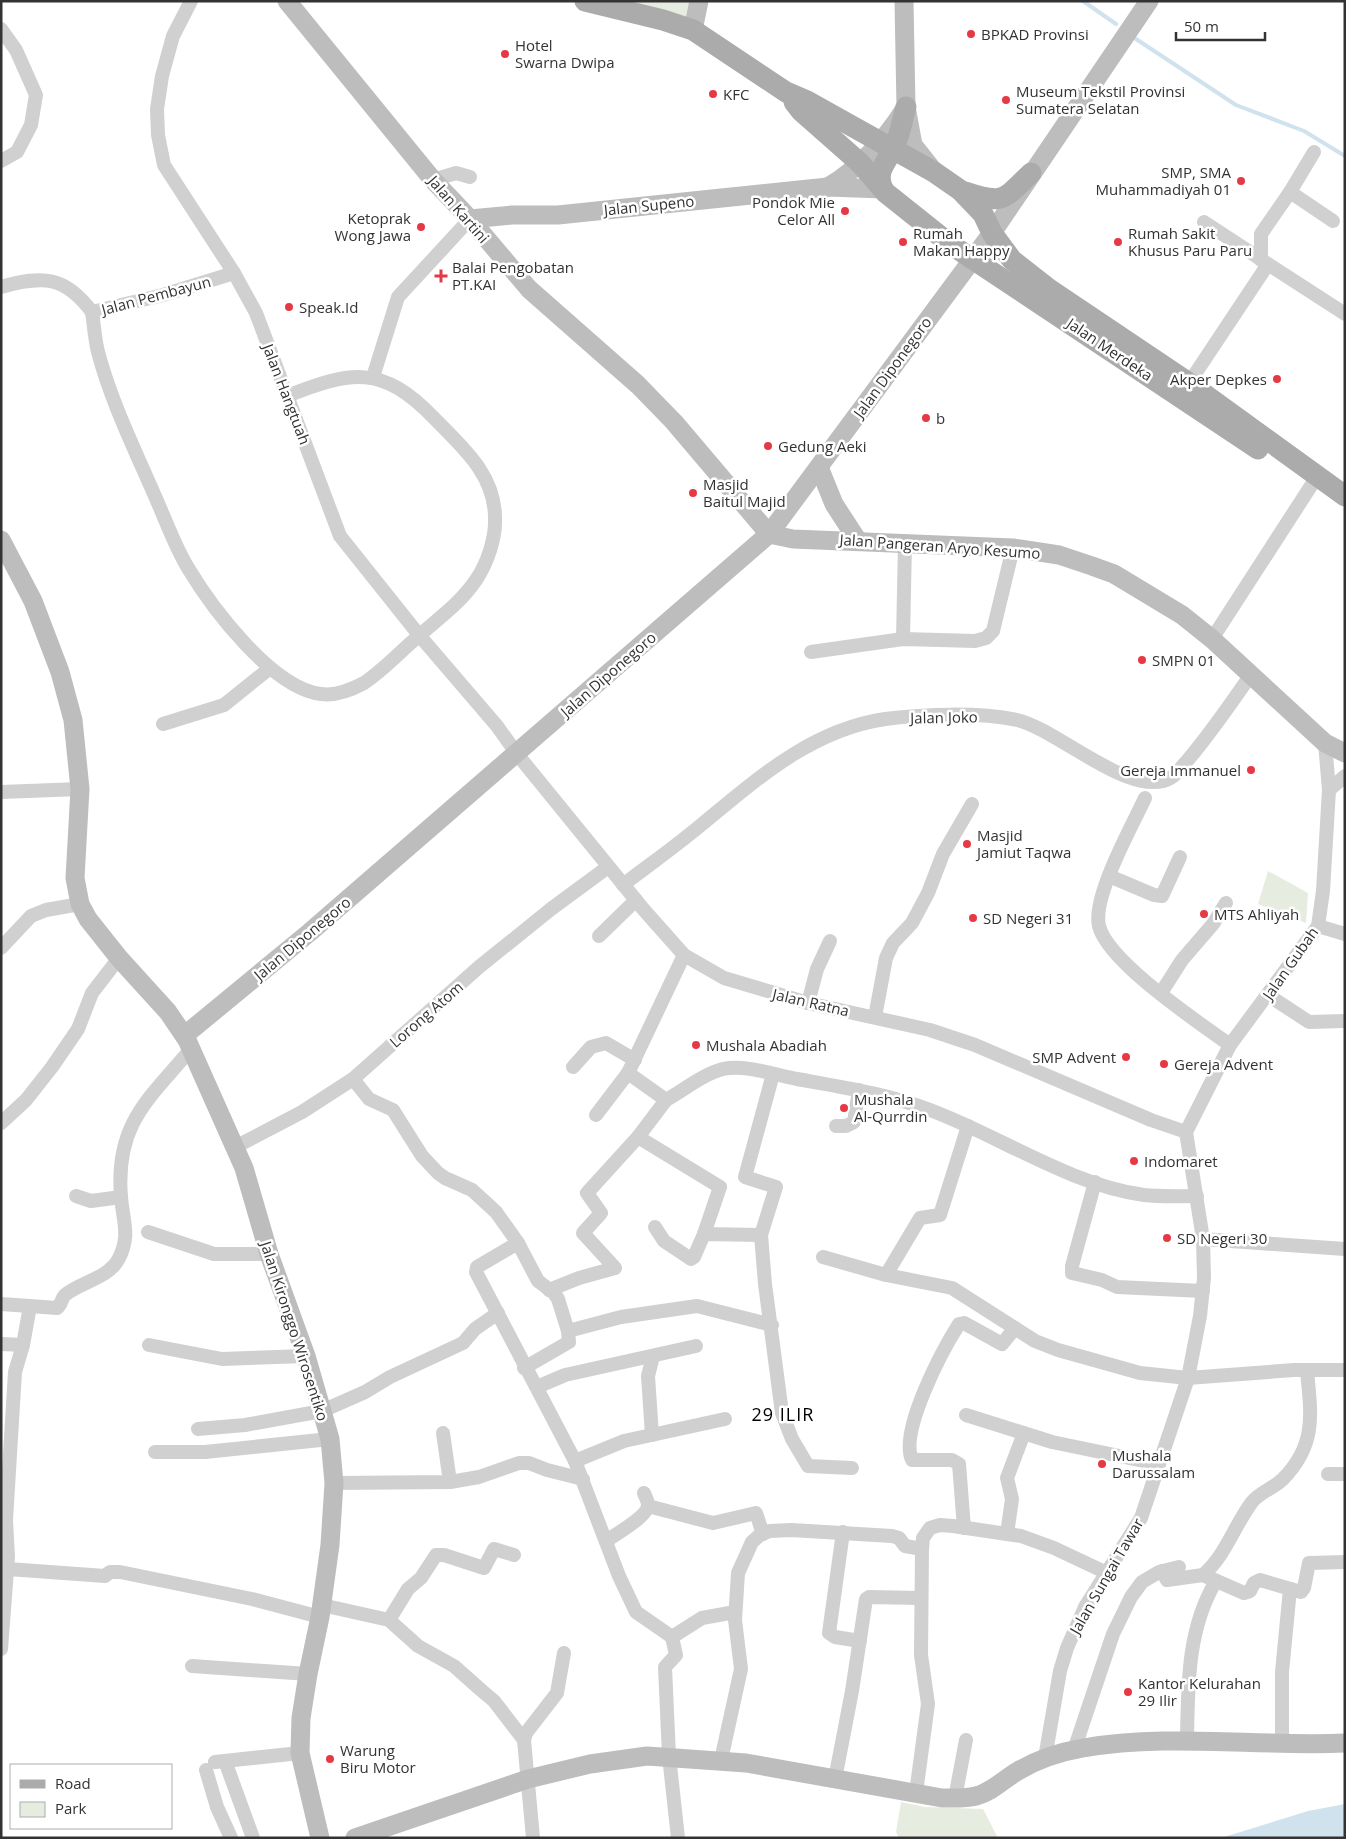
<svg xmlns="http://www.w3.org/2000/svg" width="1346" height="1839" viewBox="0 0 1346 1839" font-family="'Open Sans',sans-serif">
<rect width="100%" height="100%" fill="#fff"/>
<!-- green -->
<g fill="#e6ecdf">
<polygon points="611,1 692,1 689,20"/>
<polygon points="1268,871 1308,893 1306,923 1258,904"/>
<polygon points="901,1802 925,1807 983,1809 998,1838 899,1838 896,1832"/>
</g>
<!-- water -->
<polygon fill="#cfe2ee" points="1345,1804 1345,1838 1221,1838 1308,1811"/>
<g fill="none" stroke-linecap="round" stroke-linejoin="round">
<!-- stream -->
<g stroke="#cfe2ee" stroke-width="4">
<polyline points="1083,1 1116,24"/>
<polyline points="1136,39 1236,105 1304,131 1345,156"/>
</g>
<!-- street -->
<g stroke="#d0d0d0" stroke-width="14">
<polyline points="191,1 173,36 162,76 157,109 158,135 164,165 234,273 256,313 340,536 419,635 497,726 517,754 644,910 684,955 724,978 808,1003 930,1030 975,1045 1151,1120 1186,1132"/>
<polyline points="1,29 16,50 36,95 31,125 17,152 1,161"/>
<polyline points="433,180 456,173 470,177"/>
<polyline points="1290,192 1333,221"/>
<polyline points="1204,222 1265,262"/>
<polyline points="1261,260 1261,234 1290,192 1314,152"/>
<path d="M1,287C43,275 65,276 92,312L163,295L234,273"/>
<path d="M92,312C94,326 95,340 98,352C111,401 134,448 154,494C165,518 174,545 188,568C212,608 272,688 321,694C335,696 351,690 364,683C382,671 398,654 414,640C436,620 459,605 476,580C487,564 496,538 495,518C495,474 462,447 434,418C382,364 351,371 287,396"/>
<polyline points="373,377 398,297 470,219"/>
<polyline points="1189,383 1268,264 1345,314"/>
<polyline points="903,639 905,543"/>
<polyline points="1212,639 1318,475"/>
<polyline points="811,652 903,639 975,641 986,638 993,631 1013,548"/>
<polyline points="163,724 224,705 270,668"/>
<polyline points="1329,790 1345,776"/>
<polyline points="1,792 80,789"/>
<path d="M1145,798C1132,826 1092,897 1099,926C1108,962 1198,1022 1230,1045"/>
<polyline points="1109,876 1154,895 1162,896 1180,857"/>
<path d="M623,885C649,865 676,846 701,825C757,779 811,730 885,719C925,714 978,712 1017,720C1058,729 1133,802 1172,777C1177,774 1182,766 1187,761C1210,734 1230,705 1250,676"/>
<polyline points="1318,926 1345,934"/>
<polyline points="599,936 636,900"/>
<polyline points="1,948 31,916 46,910 80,904"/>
<polyline points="1161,993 1182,960 1213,924 1226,903"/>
<polyline points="1268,995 1309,1022 1345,1021"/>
<polyline points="808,1003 817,969 830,941"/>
<polyline points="875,1017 886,958 893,943 912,923 928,893 943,854 972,804"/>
<polyline points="573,1067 591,1047 606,1043 635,1060"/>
<polyline points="773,1074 745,1177 776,1187 761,1235 765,1284 782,1413 792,1439 808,1466 852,1468"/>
<polyline points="353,1079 369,1099 393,1110 422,1156 438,1173 445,1178 472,1190 496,1212 518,1243 538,1281 554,1293 558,1299 568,1331 569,1342 524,1368"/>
<path d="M666,1100C684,1090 703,1074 723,1069C745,1064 775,1075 797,1079C842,1087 888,1094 930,1110C1000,1136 1070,1185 1144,1195C1162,1197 1179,1196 1197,1196"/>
<polyline points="596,1115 628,1073"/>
<polyline points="1,1123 26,1100 52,1067 78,1029 92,993 119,958"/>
<polyline points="836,1126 846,1126 854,1122 859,1090"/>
<polyline points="1186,1132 1230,1045 1318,926 1323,891 1329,790 1325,743"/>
<polyline points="638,1137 720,1187 704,1234"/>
<polyline points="235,1147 302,1112 353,1079 479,967 551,909 608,867"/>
<polyline points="1095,1182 1072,1266 1072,1273 1102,1280 1117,1287 1203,1291"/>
<polyline points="76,1196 91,1201 121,1197"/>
<polyline points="655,1227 664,1241 691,1259 694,1257 704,1234 761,1235"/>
<polyline points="148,1232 214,1254 269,1254"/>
<polyline points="1203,1239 1345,1249"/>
<polyline points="518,1243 477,1267 476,1272 575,1461 619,1576 636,1612 672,1637"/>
<polyline points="823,1257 886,1275 920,1218 940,1215 968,1126"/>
<polyline points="886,1275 952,1288 1035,1341 1058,1350 1140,1373 1188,1378 1294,1370 1345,1370"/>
<polyline points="549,1290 579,1278 615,1268 583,1233 601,1213 587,1193 638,1137 666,1100 628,1073 684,955"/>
<path d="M1,1304L57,1308C62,1304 61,1299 65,1295C80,1282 107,1279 118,1260C131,1237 123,1221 121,1197C115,1124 148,1100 191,1049"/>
<polyline points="568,1331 621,1317 697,1306 772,1325"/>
<polyline points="1,1344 23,1345"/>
<polyline points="149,1345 222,1359 306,1356"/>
<polyline points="537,1387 565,1375 696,1346"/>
<polyline points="966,1415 1052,1442 1158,1464"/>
<polyline points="198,1429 245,1425 322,1411 365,1392 390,1377 463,1343 475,1329 498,1313"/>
<polyline points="443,1433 450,1482"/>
<polyline points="652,1435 648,1376 653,1356"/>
<polyline points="155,1452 205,1452 330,1439"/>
<polyline points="575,1461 624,1441 725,1419"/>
<polyline points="1328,1474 1345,1474"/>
<polyline points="334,1483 450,1482 479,1477 519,1463 529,1463 547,1470 583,1479"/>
<polyline points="648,1506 713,1523 756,1513 763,1534"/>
<path d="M964,1528L959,1464L952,1460H912C899,1431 943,1349 959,1324L964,1323L1002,1344L1015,1328"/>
<polyline points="843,1532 829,1633 835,1637 860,1641"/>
<polyline points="1007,1534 1012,1499 1007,1478 1024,1433"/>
<path d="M606,1541C615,1535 648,1516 648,1505C648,1501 645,1496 644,1493"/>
<polyline points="8,1569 105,1576 110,1572 120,1572 252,1599 320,1617"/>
<polyline points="1162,1571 1167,1580 1203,1575 1244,1593 1250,1591 1254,1583 1260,1580 1301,1592 1304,1588 1309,1563 1345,1562"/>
<path d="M1203,1575C1226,1555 1234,1526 1252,1502C1260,1492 1274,1488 1283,1479C1317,1444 1311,1414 1307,1371"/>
<polyline points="322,1605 389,1620 418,1646 454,1666 481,1690 494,1701 524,1740"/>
<polyline points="389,1620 408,1589 421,1578 436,1555 444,1555 484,1568 494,1549 514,1555"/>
<polyline points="1,1649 8,1557 6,1520 15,1372 23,1345 30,1306"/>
<polyline points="192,1666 308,1674"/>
<path d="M1187,1741C1188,1686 1187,1629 1216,1581"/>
<polyline points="1282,1744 1282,1672 1290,1589"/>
<polyline points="1074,1750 1113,1634 1131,1597 1142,1582 1159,1572 1179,1567"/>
<polyline points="1045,1758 1060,1671 1067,1648 1085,1607 1141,1518 1188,1378 1200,1316 1204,1278 1203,1239 1186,1132"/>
<polyline points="721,1760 741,1669 735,1620 738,1573 752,1542 761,1534 770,1531 791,1530 892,1536 899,1538 905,1546 922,1549 923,1538 930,1528 940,1525 953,1526 1021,1536 1054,1548 1107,1573"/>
<polyline points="225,1761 253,1838"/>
<polyline points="215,1762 300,1753"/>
<polyline points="206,1770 217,1807 231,1838"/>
<polyline points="835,1779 852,1691 866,1599 869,1597 920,1598"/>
<polyline points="916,1793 928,1704 921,1655 922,1549"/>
<polyline points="955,1798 966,1740"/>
<polyline points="533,1838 524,1740 526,1733 557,1693 564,1653"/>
<polyline points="678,1838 669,1756 665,1667 676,1655 672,1637 702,1618 735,1612"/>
</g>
<!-- secondary -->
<g stroke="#bdbdbd" stroke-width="19">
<polyline points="287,1 433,180 470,219 529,289 638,385 674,422 769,534 793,539 1013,548 1059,555 1092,566 1114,574 1182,615 1212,639 1325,743 1345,753"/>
<polyline points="904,1 906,107 913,145 932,169"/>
<polyline points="693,30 699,1"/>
<path d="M828,187C858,169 885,140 904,110"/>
<polyline points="470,219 512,215 558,215 828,187 883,189"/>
<polyline points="819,467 834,504 858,541"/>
<polyline points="1,540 33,601 60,672 73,720 80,789 75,878 80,904 88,919 119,958 168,1012 187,1040 244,1168 269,1254 306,1356 330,1439 334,1483 330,1545 320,1617 308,1674 301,1718 300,1753 320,1838"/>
<polyline points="185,1035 310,932 769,534 992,233 1149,1"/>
<path d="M355,1838L528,1779L590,1764L647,1756L746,1763L942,1798C953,1798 965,1799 976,1796C992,1792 1004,1779 1018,1771C1038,1759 1060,1752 1083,1748C1169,1733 1257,1747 1345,1743"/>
</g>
<!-- primary -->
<g stroke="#ababab" stroke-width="21">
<polyline points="585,1 663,20 693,30 786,92 807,101 934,172 960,190 983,214 992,233 1012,260 1049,289 1189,383 1345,496"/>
<polyline points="794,102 801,111 860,163 886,193 950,244 1258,449"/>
<path d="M883,189C875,172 886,163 893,149C900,137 902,120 906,107"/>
<path d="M965,192C1004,205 1003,200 1031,173"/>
</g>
</g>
<!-- markers -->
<g fill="#e63946" stroke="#fff" stroke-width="2">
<circle cx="971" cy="34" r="5"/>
<circle cx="505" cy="54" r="5"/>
<circle cx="713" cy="94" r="5"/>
<circle cx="1006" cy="100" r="5"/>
<circle cx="1241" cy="181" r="5"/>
<circle cx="845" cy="211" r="5"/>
<circle cx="421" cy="227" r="5"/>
<circle cx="903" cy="242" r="5"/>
<circle cx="1118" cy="242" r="5"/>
<path d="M438.5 268.5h5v5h5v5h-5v5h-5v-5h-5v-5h5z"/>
<circle cx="289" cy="307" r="5"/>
<circle cx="1277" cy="379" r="5"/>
<circle cx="926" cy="418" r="5"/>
<circle cx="768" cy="446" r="5"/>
<circle cx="693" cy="493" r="5"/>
<circle cx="1142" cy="660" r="5"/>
<circle cx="1251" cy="770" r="5"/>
<circle cx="967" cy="844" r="5"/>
<circle cx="1204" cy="914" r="5"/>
<circle cx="973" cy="918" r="5"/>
<circle cx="696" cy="1045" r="5"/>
<circle cx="1126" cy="1057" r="5"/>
<circle cx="1164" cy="1064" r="5"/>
<circle cx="844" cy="1108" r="5"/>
<circle cx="1134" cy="1161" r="5"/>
<circle cx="1167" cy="1238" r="5"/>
<circle cx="1102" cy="1464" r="5"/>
<circle cx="1128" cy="1692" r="5"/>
<circle cx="330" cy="1759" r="5"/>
</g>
<g text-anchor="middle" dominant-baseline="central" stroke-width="5" stroke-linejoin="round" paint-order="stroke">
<!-- poi labels -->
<g font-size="15" fill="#333" stroke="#fff" text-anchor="start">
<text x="981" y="34">BPKAD Provinsi</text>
<text x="515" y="45">Hotel<tspan x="515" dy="17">Swarna Dwipa</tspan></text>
<text x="1016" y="91">Museum Tekstil Provinsi<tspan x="1016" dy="17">Sumatera Selatan</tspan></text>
<text x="723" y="94">KFC</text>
<text x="1231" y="172" text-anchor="end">SMP, SMA<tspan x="1231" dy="17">Muhammadiyah 01</tspan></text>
<text x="835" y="202" text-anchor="end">Pondok Mie<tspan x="835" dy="17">Celor All</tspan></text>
<text x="411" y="218" text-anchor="end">Ketoprak<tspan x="411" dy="17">Wong Jawa</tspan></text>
<text x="913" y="233">Rumah<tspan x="913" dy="17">Makan Happy</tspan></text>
<text x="1128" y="233">Rumah Sakit<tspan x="1128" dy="17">Khusus Paru Paru</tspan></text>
<text x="452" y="267">Balai Pengobatan<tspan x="452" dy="17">PT.KAI</tspan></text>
<text x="299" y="307">Speak.Id</text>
<text x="1267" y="379" text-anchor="end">Akper Depkes</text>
<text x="936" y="418">b</text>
<text x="778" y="446">Gedung Aeki</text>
<text x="703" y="484">Masjid<tspan x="703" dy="17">Baitul Majid</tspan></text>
<text x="1152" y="660">SMPN 01</text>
<text x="1241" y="770" text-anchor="end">Gereja Immanuel</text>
<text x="977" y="835">Masjid<tspan x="977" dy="17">Jamiut Taqwa</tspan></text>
<text x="1214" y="914">MTS Ahliyah</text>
<text x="983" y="918">SD Negeri 31</text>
<text x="706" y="1045">Mushala Abadiah</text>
<text x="1116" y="1057" text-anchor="end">SMP Advent</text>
<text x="1174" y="1064">Gereja Advent</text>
<text x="854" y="1099">Mushala<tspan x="854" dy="17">Al-Qurrdin</tspan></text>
<text x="1144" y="1161">Indomaret</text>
<text x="1177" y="1238">SD Negeri 30</text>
<text x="1112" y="1455">Mushala<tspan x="1112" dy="17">Darussalam</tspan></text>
<text x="1138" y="1683">Kantor Kelurahan<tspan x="1138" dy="17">29 Ilir</tspan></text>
<text x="340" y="1750">Warung<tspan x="340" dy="17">Biru Motor</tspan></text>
</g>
<!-- street labels -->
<g font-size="15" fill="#333" stroke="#fff">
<text transform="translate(649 205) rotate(-6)">Jalan Supeno</text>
<text transform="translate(459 209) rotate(49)">Jalan Kartini</text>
<text transform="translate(156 295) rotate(-15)">Jalan Pembayun</text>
<text transform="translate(1110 349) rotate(34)">Jalan Merdeka</text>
<text transform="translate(892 367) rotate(-54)">Jalan Diponegoro</text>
<text transform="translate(287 394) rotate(69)">Jalan Hangtuah</text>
<text transform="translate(940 546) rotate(4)">Jalan Pangeran Aryo Kesumo</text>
<text transform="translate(608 674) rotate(-41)">Jalan Diponegoro</text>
<text transform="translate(944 717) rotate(-1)">Jalan Joko</text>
<text transform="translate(302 938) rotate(-40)">Jalan Diponegoro</text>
<text transform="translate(1290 963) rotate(-55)">Jalan Gubah</text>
<text transform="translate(811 1002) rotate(13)">Jalan Ratna</text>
<text transform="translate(426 1014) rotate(-41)">Lorong Atom</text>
<text transform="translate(295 1331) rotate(72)">Jalan Kironggo Wirosentiko</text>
<text transform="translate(1106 1576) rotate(-60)">Jalan Sungai Tawar</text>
</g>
<!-- quarter labels -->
<g font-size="18" letter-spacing="1" fill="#000" stroke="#fff">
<text x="783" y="1414">29 ILIR</text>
</g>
</g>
<!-- border -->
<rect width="1346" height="1839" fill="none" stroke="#333333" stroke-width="5"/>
<!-- legend -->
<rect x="10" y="1764" width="162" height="65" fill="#ffffff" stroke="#adadad"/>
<rect x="20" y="1780" width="25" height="8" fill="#ababab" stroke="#adadad"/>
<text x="55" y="1789" font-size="15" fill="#333333">Road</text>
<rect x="20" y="1802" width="25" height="15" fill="#e6ecdf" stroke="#adadad"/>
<text x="55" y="1814" font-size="15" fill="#333333">Park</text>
<!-- scale -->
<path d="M1176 32v8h89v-8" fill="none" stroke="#333333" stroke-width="2.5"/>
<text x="1184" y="32" font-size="15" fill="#333333" stroke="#ffffff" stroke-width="4" paint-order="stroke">50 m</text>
</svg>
